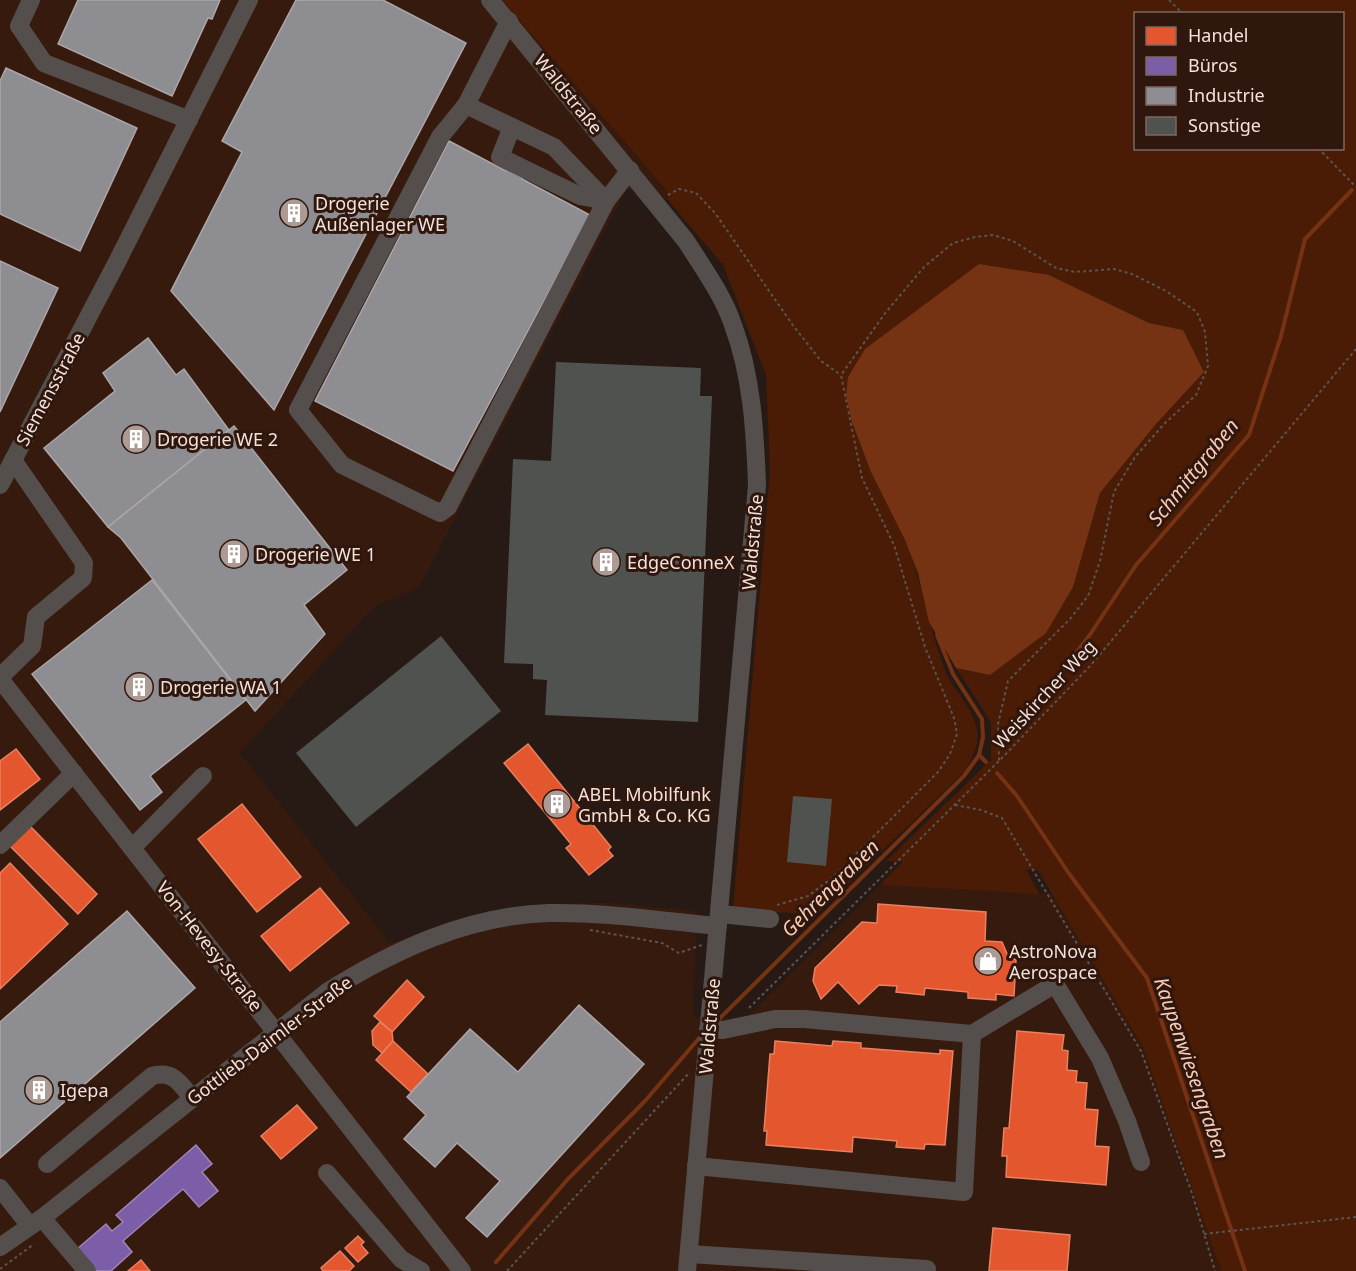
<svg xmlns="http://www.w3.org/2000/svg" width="1356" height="1271" viewBox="0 0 1356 1271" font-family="'Noto Sans',sans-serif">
<rect width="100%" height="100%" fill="#271a15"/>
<!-- built -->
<polygon fill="#361a0e" points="0,0 502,0 667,191 668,200 627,188 419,587 374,607 240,753 390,943 457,919 503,909 546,904 608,903 697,911 693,1016 745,1019 880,885 1053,894 1143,1047 1221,1271 0,1271"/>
<!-- green -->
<path fill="#4a1b05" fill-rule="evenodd" d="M502,0H1356V1271H1221L1143,1047L1038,870L1026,869L1039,894L880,885L903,862L886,861L991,760V722L956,668L990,675L1073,587L1100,493L1156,424L1204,372L1183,330L1149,323L1049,275L846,396C853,423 861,449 873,474C883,497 897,520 907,544C923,585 929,629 945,670C953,690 971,705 976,726C981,742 973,755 967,769L816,915L733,909L770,470L766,375L723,265L668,200L667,191ZM1136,14H1342V148H1136Z"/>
<!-- water -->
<polygon fill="#763314" points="979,264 1049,275 1149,323 1183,330 1204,372 1156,424 1100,493 1073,587 1046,633 990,675 956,668 929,622 918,573 905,540 871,472 852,422 846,396 848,377 865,349"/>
<!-- shops -->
<g fill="#e4572e" stroke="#e88062" stroke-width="1.5">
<polygon points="528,744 611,847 608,850 613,856 589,875 566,848 571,844 504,763"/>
<polygon points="16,749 40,779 0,810 0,761"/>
<polygon points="242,804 301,877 257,912 198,839"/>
<polygon points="29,825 97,894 78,914 9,845"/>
<polygon points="10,863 68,924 0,989 0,873"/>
<polygon points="320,888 349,923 290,971 261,936"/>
<polygon points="878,904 986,912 985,941 1002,942 1008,956 1016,960 1014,996 996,994 996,1000 968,998 968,992 925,988 924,995 896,992 897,986 879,985 859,1004 838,982 821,999 813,981 815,968 862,922 877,923"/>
<polygon points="407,980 424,997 392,1032 374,1016"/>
<polygon points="380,1022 392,1032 393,1041 382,1053 373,1045 372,1031"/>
<polygon points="1017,1031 1064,1035 1062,1050 1068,1051 1067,1070 1077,1071 1076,1082 1087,1083 1085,1109 1098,1110 1095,1146 1109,1147 1106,1185 1006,1177 1007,1156 1002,1156 1004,1128 1009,1128"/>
<polygon points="393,1041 428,1074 411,1092 376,1060"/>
<polygon points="775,1041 832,1046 833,1041 861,1043 861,1048 940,1054 940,1050 953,1051 945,1145 925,1144 924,1149 896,1147 897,1141 853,1137 852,1152 766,1145 767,1131 764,1131 770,1054 774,1054"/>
<polygon points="297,1105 317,1128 281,1159 261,1136"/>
<polygon points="993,1228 1070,1235 1067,1271 989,1271"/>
<polygon points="358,1236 364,1242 361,1245 368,1253 358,1262 345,1248"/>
<polygon points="340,1251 354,1266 349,1271 323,1271 321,1268"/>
<polygon points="141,1260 150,1271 128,1271"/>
</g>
<!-- offices -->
<polygon fill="#7b5ea7" stroke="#9f85b6" stroke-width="1.5" points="196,1145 212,1164 202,1172 218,1191 199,1207 183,1189 123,1241 132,1252 111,1271 96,1271 77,1249 106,1224 112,1231 123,1222 116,1215"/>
<!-- industry -->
<g fill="#8d8d92" stroke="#aca6a8" stroke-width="1.5">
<polygon points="78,0 220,0 212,19 208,18 172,96 58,44"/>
<polygon points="296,0 383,0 466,43 274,410 171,291 242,152 222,141"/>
<polygon points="6,68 137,128 80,251 0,214 0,81"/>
<polygon points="449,141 506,171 508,167 523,175 522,179 590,215 453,471 315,401"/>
<polygon points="0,261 58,288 0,412"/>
<polygon points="148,338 176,375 184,369 229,430 108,527 44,448 115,391 103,373"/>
<polygon points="234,426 347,570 304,605 325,634 255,711 121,538 108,527"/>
<polygon points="152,580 246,700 150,776 162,792 140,810 32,674"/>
<polygon points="127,911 195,988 0,1158 0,1022"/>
<polygon points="579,1005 644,1064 487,1237 466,1218 500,1181 457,1143 435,1167 404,1139 426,1115 407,1097 470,1029 518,1072"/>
</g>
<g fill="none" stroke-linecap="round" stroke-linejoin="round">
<!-- stream -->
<g stroke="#763314" stroke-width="4">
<polyline points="1047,690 1089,636 1136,565 1249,435 1281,336 1305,239 1352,190"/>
<polyline points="979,755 986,762"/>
<polyline points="997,773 1017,796 1070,875 1147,978 1245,1271"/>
<polyline points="715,1023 964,776 979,755 983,737 982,719 953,674 937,635"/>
<polyline points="496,1262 568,1179 645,1101 701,1036"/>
</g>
</g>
<!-- building -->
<g fill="#50524f">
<polygon points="556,362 701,368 700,396 712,396 698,722 545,715 547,680 533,679 533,664 504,663 513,459 551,461"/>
<polygon points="441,636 501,711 356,827 296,753"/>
<polygon points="793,796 832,799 826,866 787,862"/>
</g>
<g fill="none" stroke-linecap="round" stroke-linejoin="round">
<!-- path -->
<g stroke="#5c5451" stroke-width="2" stroke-dasharray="3 3" stroke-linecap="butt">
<polyline points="1169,0 1183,14"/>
<polyline points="1318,148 1356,187"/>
<polyline points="668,195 679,189 696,193 715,213 792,324 821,361 841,375"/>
<polyline points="955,805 981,810 1002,818 1141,1051 1193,1196 1215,1271"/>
<polyline points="777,905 808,896 832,878 938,772 950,754 957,734 954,718 925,647 894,545 862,478 841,375 886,312 924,267 953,243 975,237 993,235 1013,241 1056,268 1075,272 1114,269 1132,274 1166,291 1197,312 1205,332 1208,366 1196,395 1165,423 1135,457 1114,492 1100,561 1088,596 1070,619 1008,681 998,724 999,761"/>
<polyline points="590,930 662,943 679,953 702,945"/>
<polyline points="749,1008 999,761 1091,665 1356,349"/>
<polyline points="1204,1234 1356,1217"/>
<polyline points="0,1269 34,1244"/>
<polyline points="507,1271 690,1072"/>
</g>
<!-- minor -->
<g stroke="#544f4c" stroke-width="18">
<polyline points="31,0 19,26 44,63 189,120"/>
<path d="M490,0L686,241C703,268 723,295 733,325C752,376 755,431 757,485L687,1271"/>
<polyline points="509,21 466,105 440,137 298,410 342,465 440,513 448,507 606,201 630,170"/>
<polyline points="466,105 554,147 606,201"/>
<polyline points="512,127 500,157 580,196 606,201"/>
<polyline points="0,485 116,264 249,0"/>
<polyline points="0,677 32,646 36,617 83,578 84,563 13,460"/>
<polyline points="0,679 462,1271"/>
<polyline points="0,845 74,773"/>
<polyline points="132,848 203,776"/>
<polyline points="720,914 770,919"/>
<polyline points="708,1029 723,1030 775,1019 804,1019 972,1034 1055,984 1100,1058 1127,1121 1141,1162"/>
<path d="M47,1164L152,1076C173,1070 180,1083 192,1098"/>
<polyline points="696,1166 964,1192 972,1034"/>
<polyline points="327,1173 401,1259 421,1271"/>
<polyline points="0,1188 30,1226"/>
<polyline points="42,1218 87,1271"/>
<path d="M0,1247L42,1218L327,992C394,950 469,915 549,913C606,912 662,921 718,926"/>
<polyline points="689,1254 927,1269"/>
</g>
</g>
<!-- icons -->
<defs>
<g id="building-disc" transform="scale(1.5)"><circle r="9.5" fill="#ac9b95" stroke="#2f170d"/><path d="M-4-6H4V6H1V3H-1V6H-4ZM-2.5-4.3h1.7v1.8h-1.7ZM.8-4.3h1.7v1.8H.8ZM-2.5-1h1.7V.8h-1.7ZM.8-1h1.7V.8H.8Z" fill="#fff"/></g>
<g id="shop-disc" transform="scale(1.5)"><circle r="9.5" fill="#ac9b95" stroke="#2f170d"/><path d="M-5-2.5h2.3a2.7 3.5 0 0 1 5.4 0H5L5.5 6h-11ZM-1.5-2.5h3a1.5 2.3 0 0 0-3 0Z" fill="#fff"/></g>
</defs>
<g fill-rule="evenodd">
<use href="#building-disc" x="294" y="213"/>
<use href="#building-disc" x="136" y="439"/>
<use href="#building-disc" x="234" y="554"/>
<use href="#building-disc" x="606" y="562"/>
<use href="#building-disc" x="139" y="687"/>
<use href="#building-disc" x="557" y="804"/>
<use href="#shop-disc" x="988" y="961"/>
<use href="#building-disc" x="39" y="1090"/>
</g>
<g text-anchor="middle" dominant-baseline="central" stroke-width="6" stroke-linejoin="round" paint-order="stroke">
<!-- street labels -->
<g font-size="18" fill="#f3e1da" stroke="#2f170d">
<text transform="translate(569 94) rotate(51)">Waldstraße</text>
<text transform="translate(50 389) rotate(-62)">Siemensstraße</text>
<text transform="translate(752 542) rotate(-85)">Waldstraße</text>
<text transform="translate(1044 694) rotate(-47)">Weiskircher Weg</text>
<text transform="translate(210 946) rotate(52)">Von-Hevesy-Straße</text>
<text transform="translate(709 1026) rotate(-85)">Waldstraße</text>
<text transform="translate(269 1040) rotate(-37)">Gottlieb-Daimler-Straße</text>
</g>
<!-- poi labels -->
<g font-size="18" fill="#f3e1da" stroke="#2f170d" text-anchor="start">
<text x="315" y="203">Drogerie<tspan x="315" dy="21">Außenlager WE</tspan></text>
<text x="157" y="439">Drogerie WE 2</text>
<text x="255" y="554">Drogerie WE 1</text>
<text x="627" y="562">EdgeConneX</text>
<text x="160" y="687">Drogerie WA 1</text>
<text x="578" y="794">ABEL Mobilfunk<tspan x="578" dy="21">GmbH &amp; Co. KG</tspan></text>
<text x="1009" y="951">AstroNova<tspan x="1009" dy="21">Aerospace</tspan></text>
<text x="60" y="1090">Igepa</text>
</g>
<!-- water labels -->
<g font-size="20" font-style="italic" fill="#f8cbb9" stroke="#2f170d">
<text transform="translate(1193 472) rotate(-51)">Schmittgraben</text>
<text transform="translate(830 888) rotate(-45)">Gehrengraben</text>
<text transform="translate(1192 1068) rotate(71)">Kaupenwiesengraben</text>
</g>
</g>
<!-- legend -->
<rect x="1134" y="12" width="210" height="138" fill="#2f170d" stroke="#7d685f" stroke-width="1.5"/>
<rect x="1146" y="27" width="30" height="18" fill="#e4572e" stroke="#7d685f" stroke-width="1.5"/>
<text x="1188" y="42" font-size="18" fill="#f3e1da">Handel</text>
<rect x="1146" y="57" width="30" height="18" fill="#7b5ea7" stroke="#7d685f" stroke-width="1.5"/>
<text x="1188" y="72" font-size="18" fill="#f3e1da">Büros</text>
<rect x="1146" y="87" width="30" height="18" fill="#8d8d92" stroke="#7d685f" stroke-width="1.5"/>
<text x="1188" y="102" font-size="18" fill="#f3e1da">Industrie</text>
<rect x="1146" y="117" width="30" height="18" fill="#50524f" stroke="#7d685f" stroke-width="1.5"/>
<text x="1188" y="132" font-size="18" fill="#f3e1da">Sonstige</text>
</svg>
